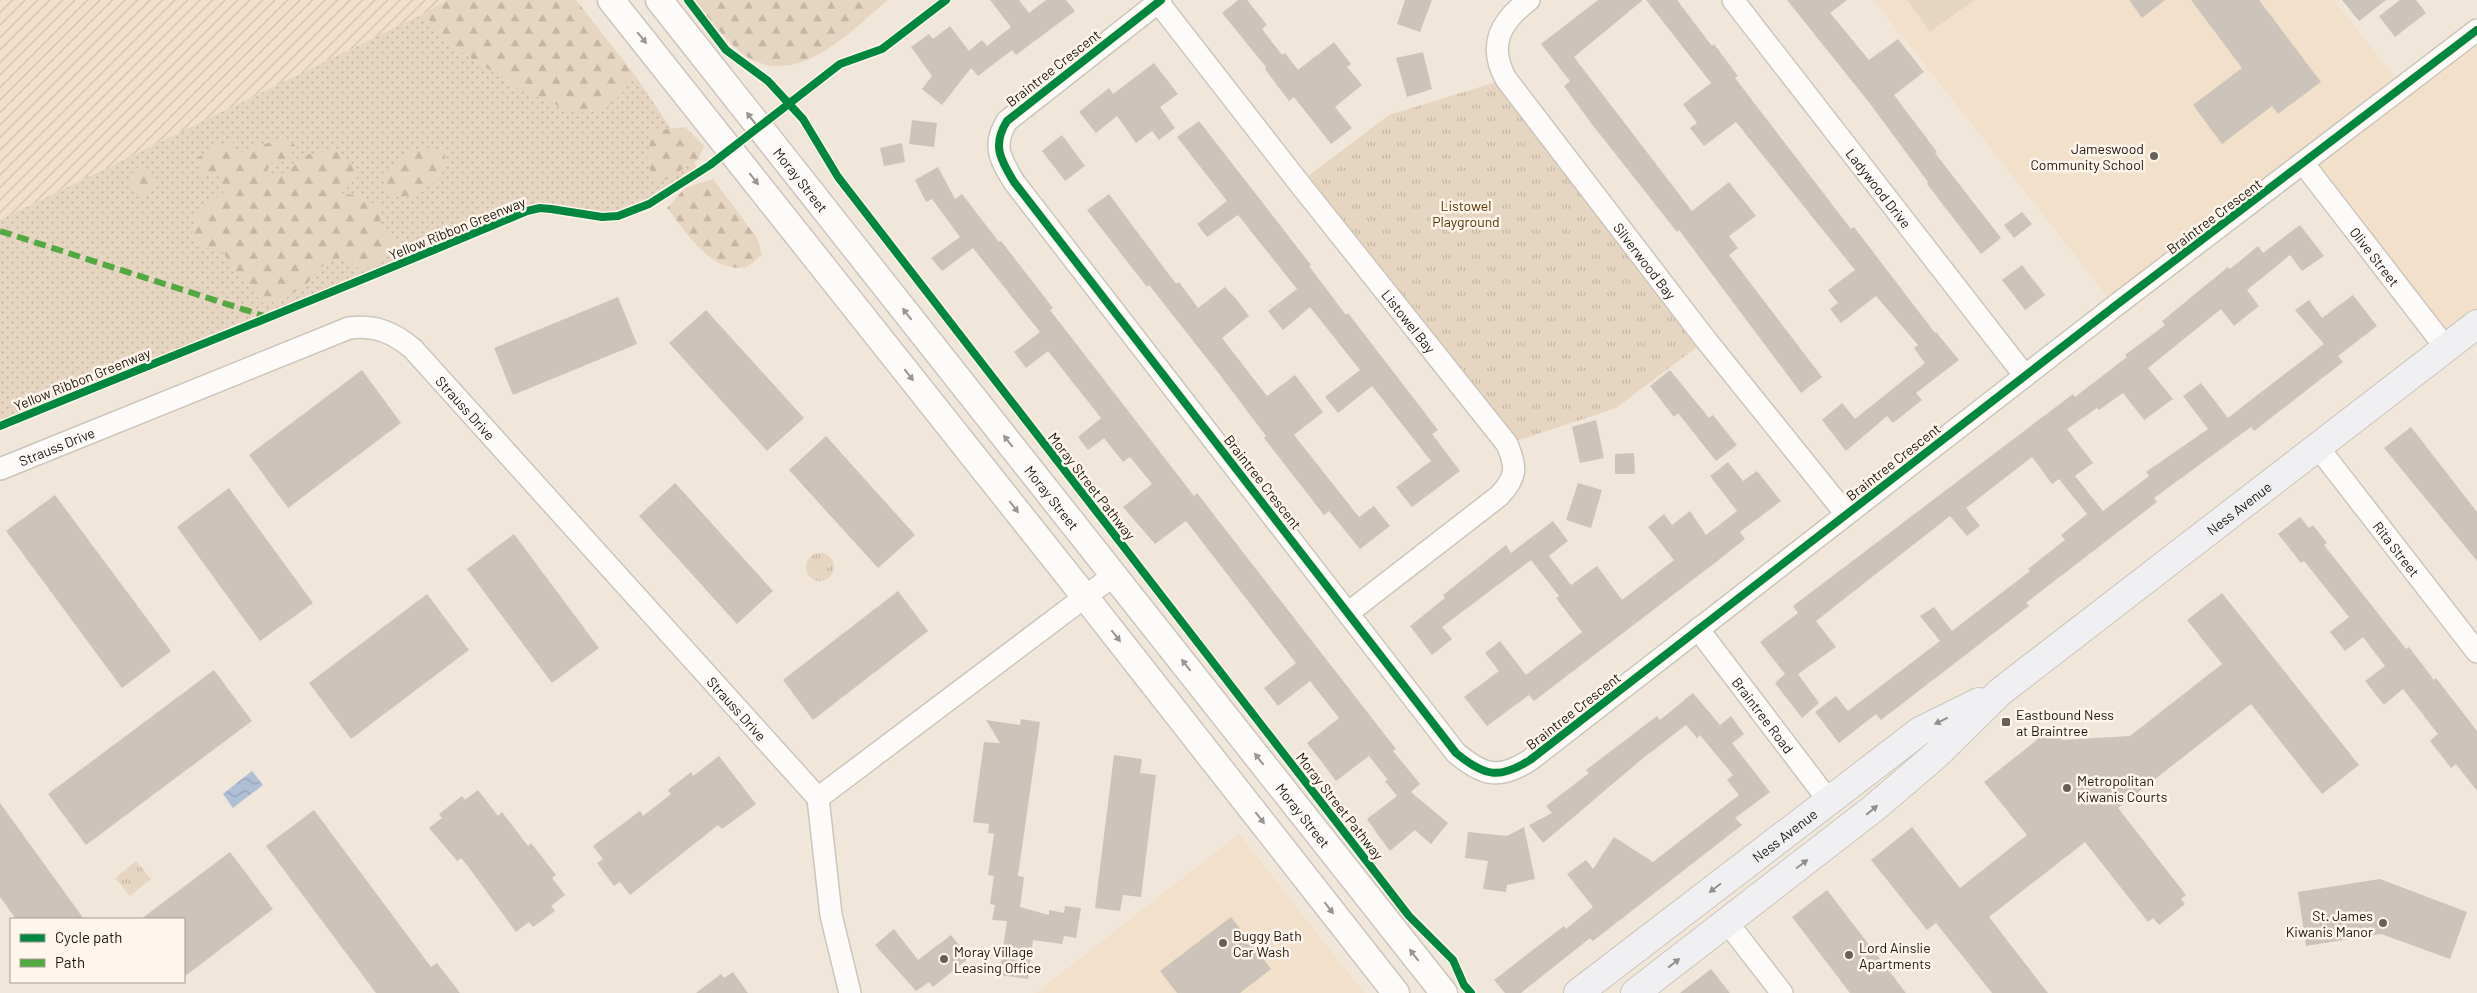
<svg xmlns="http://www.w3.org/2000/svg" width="2477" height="993" viewBox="0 0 2477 993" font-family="Barlow,sans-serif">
<defs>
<pattern id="industrial-furrows" width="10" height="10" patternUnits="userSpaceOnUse" patternTransform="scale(1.25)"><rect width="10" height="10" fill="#f2e0cb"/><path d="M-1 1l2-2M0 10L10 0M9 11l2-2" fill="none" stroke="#cfbfad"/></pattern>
<pattern id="grass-dots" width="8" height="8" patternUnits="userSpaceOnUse" patternTransform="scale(1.25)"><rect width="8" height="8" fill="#e6d5c0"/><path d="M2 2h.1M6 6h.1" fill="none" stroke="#c5b6a4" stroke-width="1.8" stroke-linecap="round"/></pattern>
<pattern id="forest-firs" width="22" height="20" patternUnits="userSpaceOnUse" patternTransform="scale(1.25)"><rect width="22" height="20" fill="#e6d5c0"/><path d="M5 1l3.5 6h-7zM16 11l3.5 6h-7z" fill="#c5b6a4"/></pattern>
<pattern id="park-tufts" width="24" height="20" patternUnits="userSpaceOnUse" patternTransform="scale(1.25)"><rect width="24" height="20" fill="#e6d5c0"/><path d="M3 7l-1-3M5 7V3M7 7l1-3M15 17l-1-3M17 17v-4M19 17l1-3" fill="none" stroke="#c5b6a4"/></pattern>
<pattern id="water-waves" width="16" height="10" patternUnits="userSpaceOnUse" patternTransform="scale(1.25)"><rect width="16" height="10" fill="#afbfd6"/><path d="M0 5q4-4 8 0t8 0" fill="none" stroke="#96a3b7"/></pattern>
</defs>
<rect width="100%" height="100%" fill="#f0e6d9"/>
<!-- built -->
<g fill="#f2e0cb">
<polygon points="1874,0 2334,0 2403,88 2477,30 2477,324 2446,348 2303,163 2115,306"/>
<polygon points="1239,834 1364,993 1036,993"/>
</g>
<!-- industrial -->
<polygon fill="url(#industrial-furrows)" points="0,0 447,0 423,14 0,220"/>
<!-- grass -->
<path fill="url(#grass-dots)" d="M423,14L457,49L520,89L622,93L634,74L700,172C670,190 636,220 600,217C575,215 552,205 527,211C353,285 176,354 0,426V220Z"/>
<!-- forest -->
<g fill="url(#forest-firs)">
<polygon points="447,0 576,0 634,74 622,93 603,111 575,113 520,89 457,49 423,14"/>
<path d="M693,0H888C849,32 796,92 743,54C728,43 706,14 693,0Z"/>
<polygon points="685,127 704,146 698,160 656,185 647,161 652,131"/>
<polygon points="283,138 296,146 287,160 269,164 267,172 280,175 309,154 335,149 361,173 340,194 358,195 381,208 380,224 400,250 362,271 343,256 317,269 308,283 283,300 263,303 233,268 221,249 202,248 192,235 195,214 223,193 221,172 202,174 198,157 232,139 237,154"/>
<path d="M429,148L444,150C450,181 428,186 405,198L387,194L386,173L409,153Z"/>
<polygon points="139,167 152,173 156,187 141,196 131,190 130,176"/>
<path d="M713,179L757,238L762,255C757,259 751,265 746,267C710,274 686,231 667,208L685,188Z"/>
</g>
<!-- park -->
<g fill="url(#park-tufts)">
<polygon points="1506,79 1706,340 1616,408 1507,444 1299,183 1389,115"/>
<circle cx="820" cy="567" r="14"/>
<polygon points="136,861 151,879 130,896 115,878"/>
</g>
<!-- pitch -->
<polygon fill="#e6d5c0" points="1907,0 1974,0 1930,32"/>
<!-- water -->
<polygon fill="url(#water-waves)" points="252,771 263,785 233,808 223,794"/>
<!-- building -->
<g fill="#ccc4ba">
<polygon points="990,0 1019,0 1029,13 1046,0 1066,0 1075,11 1016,55 1012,50 978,76 971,68 942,105 922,89 932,76 911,47 929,34 933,39 950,26 969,51 982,40 987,46 1011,27"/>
<polygon points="1238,0 1247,0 1267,25 1262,29 1282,55 1285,53 1298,70 1334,42 1351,64 1347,67 1362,85 1335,107 1352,128 1331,144 1294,97 1289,101 1265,69 1266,67 1222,13"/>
<polygon points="1405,0 1432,0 1420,32 1397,24"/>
<polygon points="1598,0 1643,0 1574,57 1692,211 1729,182 1756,216 1729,236 1738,248 1729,255 1822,377 1801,393 1679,230 1677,232 1591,123 1564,86 1570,81 1541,44"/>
<polygon points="1646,0 1677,0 1712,46 1714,44 1738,76 1735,78 1851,229 1854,227 1935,333 1936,332 1959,360 1916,393 1922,400 1893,423 1887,416 1846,451 1822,420 1842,403 1855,419 1925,363 1914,348 1918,345 1876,296 1841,323 1830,309 1838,303 1828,290 1855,270 1736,122 1704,146 1690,128 1697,123 1683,104 1711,83"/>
<polygon points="1787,0 1847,0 1830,13 1869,60 1898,39 1924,72 1894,95 1937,152 1935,153 2001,238 1981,254 1927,184 1928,182 1868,101"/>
<polygon points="2129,0 2165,0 2142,18"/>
<polygon points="2191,0 2259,0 2321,82 2278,114 2272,106 2222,144 2193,105 2242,68"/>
<polygon points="2342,0 2386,0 2359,21"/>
<polygon points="2400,0 2416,0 2426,13 2395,37 2379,16"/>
<polygon points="1423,52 1432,89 1407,97 1396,58"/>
<polygon points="1154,63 1178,94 1160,107 1175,128 1159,140 1152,131 1136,143 1117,116 1096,133 1079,112 1109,88 1113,94"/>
<polygon points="912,120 937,123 934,147 909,144"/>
<polygon points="1199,121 1311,265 1309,266 1346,315 1348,313 1438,430 1432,434 1460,471 1412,507 1396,487 1431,461 1372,386 1338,413 1325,397 1360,370 1310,307 1283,330 1268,311 1297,289 1238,215 1207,237 1197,224 1227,201 1177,137"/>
<polygon points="1062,135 1085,166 1065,181 1042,151"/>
<polygon points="902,143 905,162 884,166 880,148"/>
<polygon points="938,167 955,199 962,194 999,242 1001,241 1053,308 1050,310 1194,496 1197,493 1396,749 1393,751 1420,784 1411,792 1448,823 1431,844 1415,830 1390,851 1378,835 1367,819 1397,796 1385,781 1388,780 1369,756 1336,781 1321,761 1307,743 1339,718 1310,681 1278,706 1264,688 1296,663 1186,521 1155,544 1123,507 1152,484 1130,457 1123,462 1104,438 1088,450 1078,437 1101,418 1048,351 1026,368 1014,352 1040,332 973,248 942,271 931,258 960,237 932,199 926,202 915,180"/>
<polygon points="1109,194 1176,284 1179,282 1198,308 1225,287 1237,300 1249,316 1222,338 1267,396 1295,375 1323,412 1294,435 1359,517 1374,506 1390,526 1360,549 1329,511 1324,515 1264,438 1266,436 1220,375 1149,285 1147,287 1087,210"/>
<polygon points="2022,212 2032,224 2014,238 2004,225"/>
<polygon points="2300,225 2324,256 2302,271 2290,255 2247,290 2259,306 2234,326 2221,309 2148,368 2173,399 2144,420 2123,393 2099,410 2097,408 2067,429 2093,463 2075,476 2103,511 2149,476 2146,472 2208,429 2183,396 2201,383 2228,418 2256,396 2324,344 2295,310 2309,300 2322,318 2353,295 2377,326 2338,356 2343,362 2254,431 2251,427 2154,498 2157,502 2026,603 2029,606 1881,720 1876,714 1839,743 1815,712 1836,696 1848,711 1940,641 1920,616 1934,607 1952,631 2030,571 2028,569 2065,540 2061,535 2087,514 2059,479 2052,484 2032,457 1966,508 1980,526 1967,536 1950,516 1816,621 1836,647 1798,674 1819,703 1802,718 1775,683 1785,674 1760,642 1798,613 1793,606 2073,394 2075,397 2127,357 2125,355 2165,325 2162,321 2228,267 2230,269 2258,246 2263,253"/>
<polygon points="2022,265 2045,295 2025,310 2002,280"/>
<polygon points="618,297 637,344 513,395 494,348"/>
<polygon points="706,310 804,418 767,451 669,343"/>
<polygon points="362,370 401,423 288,508 249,455"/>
<polygon points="1670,370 1709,418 1713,415 1737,445 1716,461 1678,413 1674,417 1650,386"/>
<polygon points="1596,420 1604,458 1580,463 1572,427"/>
<polygon points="2411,427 2477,512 2477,561 2384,448"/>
<polygon points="826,436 915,535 878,568 789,470"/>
<polygon points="1634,453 1635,474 1615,474 1615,454"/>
<polygon points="1728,462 1743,481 1757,471 1781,501 1740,532 1745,539 1716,562 1534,701 1529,695 1487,726 1464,697 1499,671 1485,653 1500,641 1526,675 1582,632 1556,598 1559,596 1531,560 1442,627 1452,639 1432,655 1410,626 1445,598 1443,595 1506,545 1511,553 1553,521 1568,541 1549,556 1571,585 1597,566 1622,600 1674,560 1648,527 1664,514 1672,525 1690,511 1706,535 1737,511 1710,476"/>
<polygon points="675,483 773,591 737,624 639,516"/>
<polygon points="1578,483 1602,490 1591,528 1566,520"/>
<polygon points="229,488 313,603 260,641 177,527"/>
<polygon points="55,495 171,651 122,688 6,531"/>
<polygon points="2300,517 2309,528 2313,525 2327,543 2324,545 2406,649 2409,647 2434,680 2436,678 2477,731 2477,791 2456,764 2451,768 2430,741 2438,734 2403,689 2384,705 2365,681 2385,666 2363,637 2345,651 2330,632 2349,617 2304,561 2301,563 2278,534"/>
<polygon points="514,534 599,648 552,683 467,569"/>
<polygon points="898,591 928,631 813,720 783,680"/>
<polygon points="2222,593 2359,765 2322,794 2251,704 2118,808 2186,895 2181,899 2185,904 2159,925 2153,918 2148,922 2085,842 1989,917 2048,993 1992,993 1936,923 1927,930 1871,860 1912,827 1960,888 2027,835 1984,782 2053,727 2062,740 2130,736 2222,664 2187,620"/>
<polygon points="427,594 469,650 351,739 309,683"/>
<polygon points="214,670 252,721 86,845 48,794"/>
<polygon points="1693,693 1720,725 1731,716 1744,734 1732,743 1770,792 1735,818 1742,825 1593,941 1590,938 1521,993 1505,993 1494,980 1564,926 1566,929 1593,907 1567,874 1586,860 1593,869 1614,837 1653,862 1739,795 1727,780 1733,775 1700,735 1697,738 1686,725 1642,759 1543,843 1529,825 1552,813 1546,806 1589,773 1586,770 1657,716 1660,720"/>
<polygon points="1021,719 1040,722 1018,876 1024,877 1020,907 1049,915 1049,910 1064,913 1065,906 1081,908 1076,938 1064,936 1062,944 1033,940 1028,979 999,975 1007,921 992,920 995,905 990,904 994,876 988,875 994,834 988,833 989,824 973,822 984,742 1000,743 986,720 1020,725"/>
<polygon points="1114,755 1142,759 1140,773 1156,775 1141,897 1123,895 1120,911 1095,908"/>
<polygon points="719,756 756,804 722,829 718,825 630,895 620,882 614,886 597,863 603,859 593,846 640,811 643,816 671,794 668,790 691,772 693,776"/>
<polygon points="478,790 498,816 502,812 528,846 531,843 556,875 552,878 565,895 551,906 555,911 533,927 529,922 516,932 467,865 461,858 457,861 429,828 442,818 439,814 462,796 465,800"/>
<polygon points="0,803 84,919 16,919 0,897"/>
<polygon points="314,810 431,967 437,963 460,993 376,993 266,846"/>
<polygon points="1524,827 1535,879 1507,885 1506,892 1483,889 1488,861 1465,858 1468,832 1507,836"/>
<polygon points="230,852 273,909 184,977 184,919 141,919"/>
<polygon points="2380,879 2467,912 2450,959 2381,934 2306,946 2298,892"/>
<polygon points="1827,890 1906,993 1850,993 1792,917"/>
<polygon points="1231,917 1271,969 1240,993 1177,993 1160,971"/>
<polygon points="894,929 918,960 951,935 969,958 933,987 929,982 916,991 875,945"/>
<polygon points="1711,969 1730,993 1680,993"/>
<polygon points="733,972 748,993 696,993 721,974 724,978"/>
</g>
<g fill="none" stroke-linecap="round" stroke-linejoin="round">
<!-- minor casing -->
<g stroke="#ccc5bb" stroke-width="24">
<g id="minor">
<path d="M1161,0L1007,121C992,145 1000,159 1014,182L1456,753C1484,776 1499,780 1530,760L2115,306L2477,30"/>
<path id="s1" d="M1529,0C1501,21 1487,45 1506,79L1706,340L1846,514"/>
<path id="s2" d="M1733,0L2025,376"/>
<path id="s3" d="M1158,2L1299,183L1507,444C1517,468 1517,477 1499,496L1348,613"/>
<path id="s4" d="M2303,163L2446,348"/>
<path id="s5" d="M2317,446L2477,652"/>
<path id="s6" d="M0,469L349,328C375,325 393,332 413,349L818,798L831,915L850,993"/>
<path id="s7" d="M1698,629L1829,801"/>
<polyline points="818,798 1114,575"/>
<polyline points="1727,922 1782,993"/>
</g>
</g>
<!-- tertiary casing -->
<g stroke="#ccc5bb" stroke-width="29">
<g id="tertiary">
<polyline points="611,0 1086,598 1396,993"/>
<path id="s8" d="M659,0L1444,993"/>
</g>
</g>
<!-- secondary casing -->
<g stroke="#ccc5bb" stroke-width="30">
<g id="secondary">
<path id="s9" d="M1578,993L1920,731L1979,702"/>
<path id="s10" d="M1635,993L1874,808L1937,754L2000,692L2477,324"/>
</g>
</g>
<!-- minor -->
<use href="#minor" stroke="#fdfbf9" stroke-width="21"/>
<!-- tertiary -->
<use href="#tertiary" stroke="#fdfbf9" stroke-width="26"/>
<!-- secondary -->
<use href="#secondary" stroke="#f0f0f2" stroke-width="28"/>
<!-- quiet -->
<polyline stroke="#52a942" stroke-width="6" stroke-dasharray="12 6" stroke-linecap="butt" points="0,231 267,317"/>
<!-- cycleway casing -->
<g stroke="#fef6ed" stroke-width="11">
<g id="cycleway">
<polyline points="688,0 726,50 768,81 803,119 838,177 1409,916 1453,960 1464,985 1471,993"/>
<path d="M1161,0L1007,121C992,145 1000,159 1014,182L1456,753C1484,776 1499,780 1530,760L2115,306L2477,30"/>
<path d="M0,426C176,354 353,285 527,211L540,208L551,209L602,217L618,216L649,204L710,165L840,64L882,49L946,0"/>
</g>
</g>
<!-- cycleway -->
<use href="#cycleway" stroke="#00873e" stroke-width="8"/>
</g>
<!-- one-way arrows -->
<defs><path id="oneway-solid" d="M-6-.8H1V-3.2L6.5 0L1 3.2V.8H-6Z" transform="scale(1.25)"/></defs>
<g fill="#999590">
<use href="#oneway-solid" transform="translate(642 38) rotate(51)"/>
<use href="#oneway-solid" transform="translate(751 118) rotate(-128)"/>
<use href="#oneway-solid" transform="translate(754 179) rotate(52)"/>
<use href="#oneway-solid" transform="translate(907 314) rotate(-128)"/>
<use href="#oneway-solid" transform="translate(909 375) rotate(52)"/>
<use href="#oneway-solid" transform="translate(1008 441) rotate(-128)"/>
<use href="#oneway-solid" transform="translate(1014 507) rotate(52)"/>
<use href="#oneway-solid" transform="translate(1116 636) rotate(52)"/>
<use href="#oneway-solid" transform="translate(1186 665) rotate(-128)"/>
<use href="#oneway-solid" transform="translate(1259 759) rotate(-128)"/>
<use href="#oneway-solid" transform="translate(1260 818) rotate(52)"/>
<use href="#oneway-solid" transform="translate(1329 908) rotate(52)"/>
<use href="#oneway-solid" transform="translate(1414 955) rotate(-128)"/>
</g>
<g fill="#928f8c">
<use href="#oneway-solid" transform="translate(1941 721) rotate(154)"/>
<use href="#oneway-solid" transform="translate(1872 810) rotate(-40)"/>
<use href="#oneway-solid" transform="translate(1802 864) rotate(-37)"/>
<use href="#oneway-solid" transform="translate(1715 888) rotate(143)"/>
<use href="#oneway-solid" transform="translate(1674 963) rotate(-38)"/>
</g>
<!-- markers -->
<g fill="#686056" stroke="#fef6ed" stroke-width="2">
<circle cx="2154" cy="156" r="5"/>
<rect x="2001" y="717" width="10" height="10" rx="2.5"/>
<circle cx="2067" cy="788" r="5"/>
<circle cx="2383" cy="923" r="5"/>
<circle cx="1223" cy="943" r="5"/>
<circle cx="1849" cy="955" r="5"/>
<circle cx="944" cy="959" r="5"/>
</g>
<g text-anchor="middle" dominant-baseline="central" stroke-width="5" stroke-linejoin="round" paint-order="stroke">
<!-- street labels -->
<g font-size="14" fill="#1e1810" stroke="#fef6ed">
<text transform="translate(1053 68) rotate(-38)">Braintree Crescent</text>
<text stroke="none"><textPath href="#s8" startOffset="229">Moray Street</textPath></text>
<text stroke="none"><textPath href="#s2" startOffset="238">Ladywood Drive</textPath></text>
<text transform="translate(2214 216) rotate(-37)">Braintree Crescent</text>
<text transform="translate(457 228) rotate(-22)">Yellow Ribbon Greenway</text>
<text stroke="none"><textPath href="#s4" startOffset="118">Olive Street</textPath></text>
<text stroke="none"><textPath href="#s1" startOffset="321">Silverwood Bay</textPath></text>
<text stroke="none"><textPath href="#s3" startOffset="406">Listowel Bay</textPath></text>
<text transform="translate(82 379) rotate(-22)">Yellow Ribbon Greenway</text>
<text stroke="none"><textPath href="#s6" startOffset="525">Strauss Drive</textPath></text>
<text stroke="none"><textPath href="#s6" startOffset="61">Strauss Drive</textPath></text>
<text transform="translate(1893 462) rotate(-38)">Braintree Crescent</text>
<text transform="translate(1263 482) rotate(52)">Braintree Crescent</text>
<text transform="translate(1092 486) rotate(52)">Moray Street Pathway</text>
<text stroke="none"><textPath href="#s8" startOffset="634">Moray Street</textPath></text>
<text stroke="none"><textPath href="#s10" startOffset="775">Ness Avenue</textPath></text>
<text stroke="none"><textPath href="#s5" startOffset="130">Rita Street</textPath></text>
<text stroke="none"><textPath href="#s6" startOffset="930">Strauss Drive</textPath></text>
<text transform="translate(1573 711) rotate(-38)">Braintree Crescent</text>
<text stroke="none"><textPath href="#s7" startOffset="108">Braintree Road</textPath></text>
<text transform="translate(1340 806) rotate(52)">Moray Street Pathway</text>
<text stroke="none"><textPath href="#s8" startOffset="1039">Moray Street</textPath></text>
<text stroke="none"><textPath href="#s9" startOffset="260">Ness Avenue</textPath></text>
</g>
<!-- poi labels -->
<g font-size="14" fill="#1e1810" stroke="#fef6ed" text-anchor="start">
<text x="2144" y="148" text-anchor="end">Jameswood<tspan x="2144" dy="16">Community School</tspan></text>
<text x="2016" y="714">Eastbound Ness<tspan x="2016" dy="16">at Braintree</tspan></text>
<text x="2077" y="780">Metropolitan<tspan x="2077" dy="16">Kiwanis Courts</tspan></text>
<text x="2373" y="915" text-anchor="end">St. James<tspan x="2373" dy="16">Kiwanis Manor</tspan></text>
<text x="1233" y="935">Buggy Bath<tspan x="1233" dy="16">Car Wash</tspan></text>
<text x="1859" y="947">Lord Ainslie<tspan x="1859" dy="16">Apartments</tspan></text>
<text x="954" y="951">Moray Village<tspan x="954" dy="16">Leasing Office</tspan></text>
</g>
<!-- park labels -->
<g font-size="14" fill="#533502" stroke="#fef6ed">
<text x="1466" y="205">Listowel<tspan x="1466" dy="16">Playground</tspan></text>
</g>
</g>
<!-- legend -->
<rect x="10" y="918" width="175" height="65" fill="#fef6ed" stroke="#a49d95"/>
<rect x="20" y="934" width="25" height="8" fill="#00873e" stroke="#a49d95"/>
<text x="55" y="943" font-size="15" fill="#1e1810">Cycle path</text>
<rect x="20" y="959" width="25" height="8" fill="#52a942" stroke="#a49d95"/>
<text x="55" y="968" font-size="15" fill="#1e1810">Path</text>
</svg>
